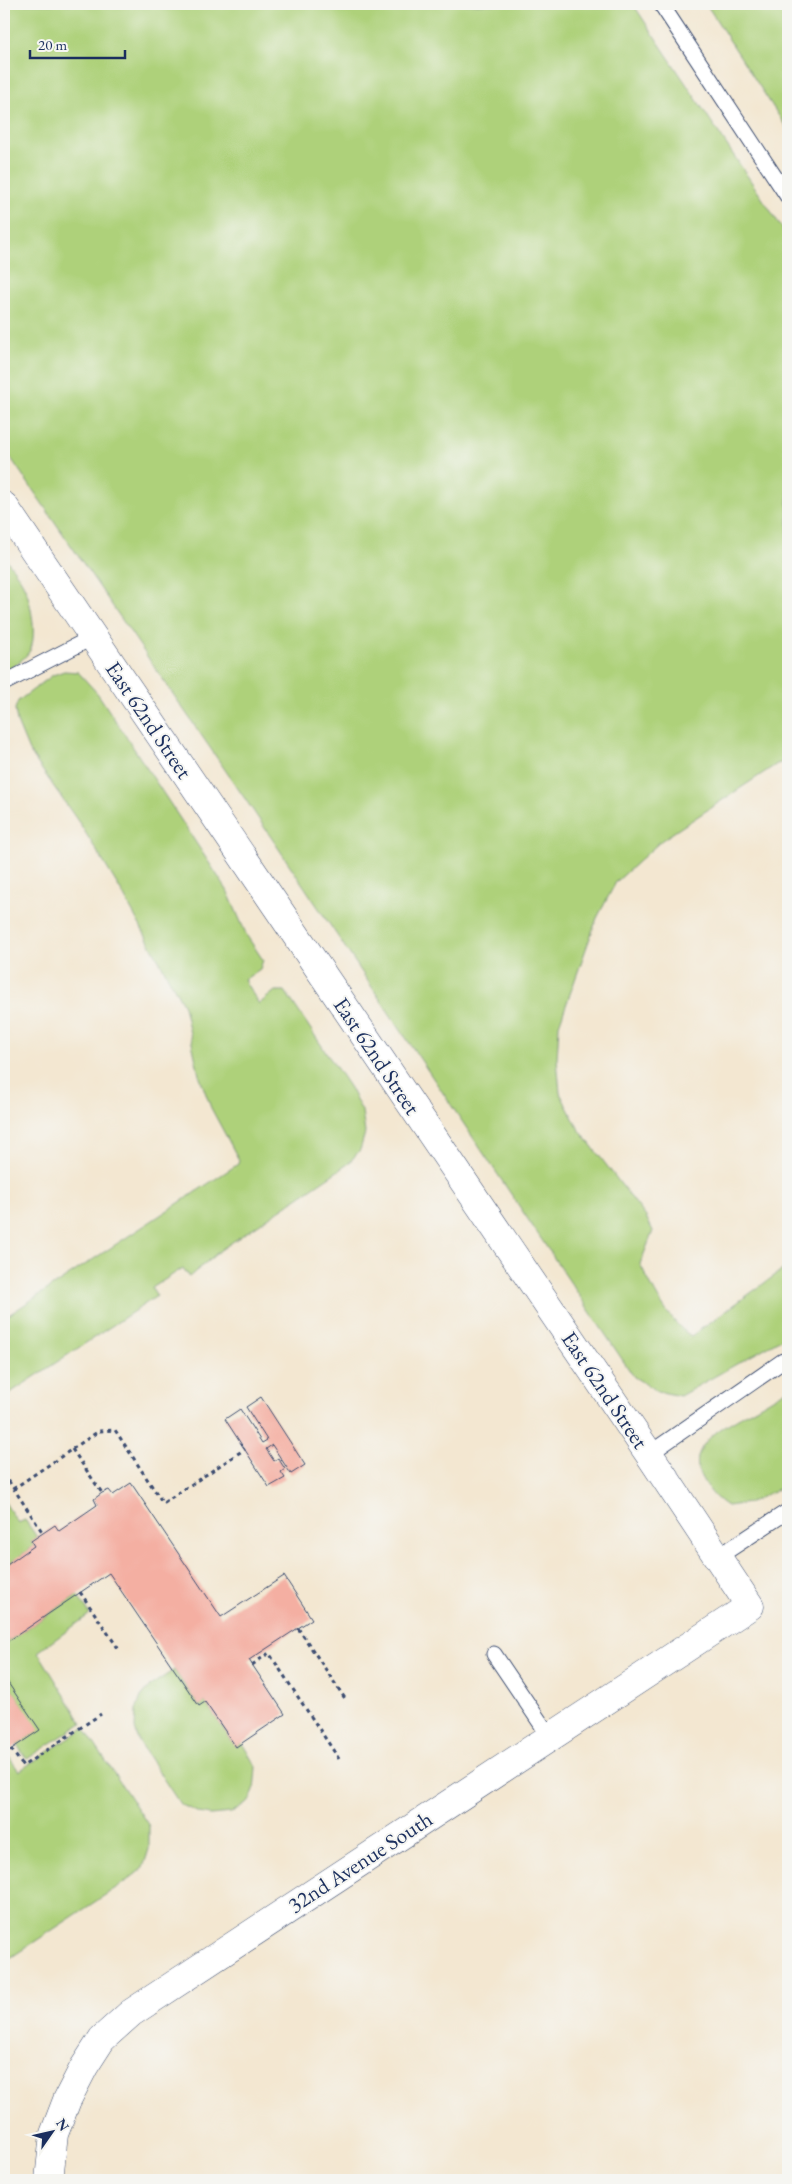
<svg xmlns="http://www.w3.org/2000/svg" width="792" height="2184" viewBox="0 0 792 2184" font-family="'EB Garamond',serif">
<rect width="100%" height="100%" fill="#f6f6f2"/>
<filter id="ink" filterUnits="userSpaceOnUse"><feTurbulence type="fractalNoise" baseFrequency=".02" numOctaves="2"/><feDisplacementMap in="SourceGraphic" scale="10" xChannelSelector="R" yChannelSelector="G"/><feConvolveMatrix kernelMatrix="1 2 1 2 8 2 1 2 1" color-interpolation-filters="sRGB"/></filter>
<filter id="wash" filterUnits="userSpaceOnUse"><feTurbulence type="fractalNoise" baseFrequency=".0096" numOctaves="4" result="noise"/><feDisplacementMap in="SourceGraphic" scale="20" xChannelSelector="R" yChannelSelector="G"/><feGaussianBlur stdDeviation="1.12" result="paint"/><feColorMatrix in="noise" values="0 0 0 0 0 0 0 0 0 0 0 0 0 0 0 0 0 1.4 0 .05"/><feComposite in="paint" operator="in"/></filter>
<g filter="url(#wash)">
<rect width="100%" height="100%" fill="#f3e7d1"/>
<!-- green -->
<g fill="#aed17a" stroke="#64806c">
<path d="M4,4H633L788,237V761L777,764L662,840L616,882L597,918L559,1025L557,1059L560,1093L578,1128L646,1217L653,1231L640,1264C654,1290 666,1319 691,1336L788,1266V1335L680,1396L657,1391L634,1377L252,809L4,448Z"/>
<polygon points="706,4 783,4 788,11 788,130"/>
<path d="M4,556C11,566 20,577 25,588C31,602 38,639 29,652C23,660 14,667 5,671H4Z"/>
<polygon points="64,671 78,672 98,694 227,890 247,936 263,960 260,969 244,980 259,1004 275,991 285,991 350,1088 362,1111 365,1133 360,1150 348,1164 222,1249 189,1277 183,1268 152,1288 157,1296 4,1397 4,1318 238,1164 239,1160 211,1108 199,1075 184,1006 120,889 82,827 29,751 17,722 15,709 18,701 53,675"/>
<path d="M788,1389V1484L749,1503L727,1506C716,1499 711,1493 704,1482C682,1448 721,1428 745,1414C760,1406 774,1397 788,1389Z"/>
<polygon points="4,1501 18,1523 25,1520 37,1537 31,1541 34,1546 4,1567"/>
<polygon points="77,1595 90,1614 38,1652 82,1723 27,1759 17,1745 39,1730 4,1677 4,1644"/>
<polygon points="174,1670 199,1706 205,1702 236,1747 242,1743 256,1767 254,1791 250,1800 231,1813 210,1815 199,1813 180,1804 139,1742 135,1728 136,1710 141,1697 150,1686"/>
<polygon points="84,1728 149,1826 149,1849 143,1868 128,1880 4,1962 4,1754 6,1753 19,1771"/>
</g>
<g id="blocks">
<!-- building -->
<g fill="#f4afa2">
<polygon points="261,1397 305,1465 291,1474 272,1445 266,1449 274,1461 278,1458 285,1469 281,1472 285,1478 269,1487 225,1419 240,1409 262,1443 267,1440 246,1407"/>
<polygon points="131,1483 221,1617 284,1576 312,1619 249,1660 285,1714 236,1747 205,1702 199,1706 109,1573 4,1644 4,1567 34,1546 31,1541 55,1525 59,1531 97,1505 94,1499 102,1493 109,1490 113,1495"/>
<polygon points="4,1677 40,1730 4,1754"/>
</g>
</g>
</g>
<g filter="url(#ink)">
<use href="#blocks" fill-opacity="0" stroke="#3b4b6f" stroke-width="1"/>
<g fill="none" stroke-linecap="round" stroke-linejoin="round">
<!-- service casing -->
<g stroke="#3b4b6f" stroke-width="17">
<g id="service">
<polyline points="661,4 788,197"/>
<polyline points="4,683 93,637"/>
<polyline points="649,1454 783,1361 788,1360"/>
<polyline points="718,1557 788,1511"/>
<polyline points="494,1654 550,1737"/>
</g>
</g>
<!-- minor casing -->
<g stroke="#3b4b6f" stroke-width="29">
<polyline id="minor" points="4,506 649,1454 750,1606 131,2013 102,2039 84,2067 67,2100 54,2134 49,2180"/>
</g>
<!-- path -->
<g stroke="#3b4b6f" stroke-width="3" stroke-dasharray="4 4" stroke-linecap="butt">
<polyline points="72,1449 102,1493"/>
<polyline points="4,1474 43,1533"/>
<polyline points="13,1489 99,1431 115,1430 163,1503 245,1449"/>
<polyline points="80,1592 120,1651"/>
<polyline points="298,1628 346,1700"/>
<polyline points="252,1665 269,1653 339,1759"/>
<polyline points="11,1749 23,1766 101,1714"/>
</g>
<!-- service -->
<use href="#service" stroke="#fff" stroke-width="15"/>
<!-- minor -->
<use href="#minor" stroke="#fff" stroke-width="28"/>
</g>
</g>
<g text-anchor="middle" dominant-baseline="central" stroke-width="4" stroke-linejoin="round" paint-order="stroke">
<!-- street labels -->
<g font-size="22" fill="#1b2f5e" stroke="#f6f6f2">
<text transform="translate(149 720) rotate(56)">East 62nd Street</text>
<text transform="translate(377 1056) rotate(56)">East 62nd Street</text>
<text transform="translate(605 1390) rotate(56)">East 62nd Street</text>
<text transform="translate(360 1862) rotate(-33)">32nd Avenue South</text>
</g>
</g>
<!-- margin -->
<rect width="792" height="2184" fill="none" stroke="#f6f6f2" stroke-width="20"/>
<!-- north arrow -->
<g transform="translate(52 2132) rotate(56)" stroke="#f6f6f2" stroke-width="4" paint-order="stroke">
<path d="M0-4L9 19L0 12L-9 19Z" fill="#1b2f5e"/>
<text y="-8" font-size="14" font-weight="bold" text-anchor="middle" fill="#1b2f5e">N</text>
</g>
<!-- scale -->
<path d="M30 50v8h95v-8" fill="none" stroke="#1b2f5e" stroke-width="2.5"/>
<text x="38" y="50" font-size="15" fill="#1b2f5e" stroke="#f6f6f2" stroke-width="4" paint-order="stroke">20 m</text>
</svg>
